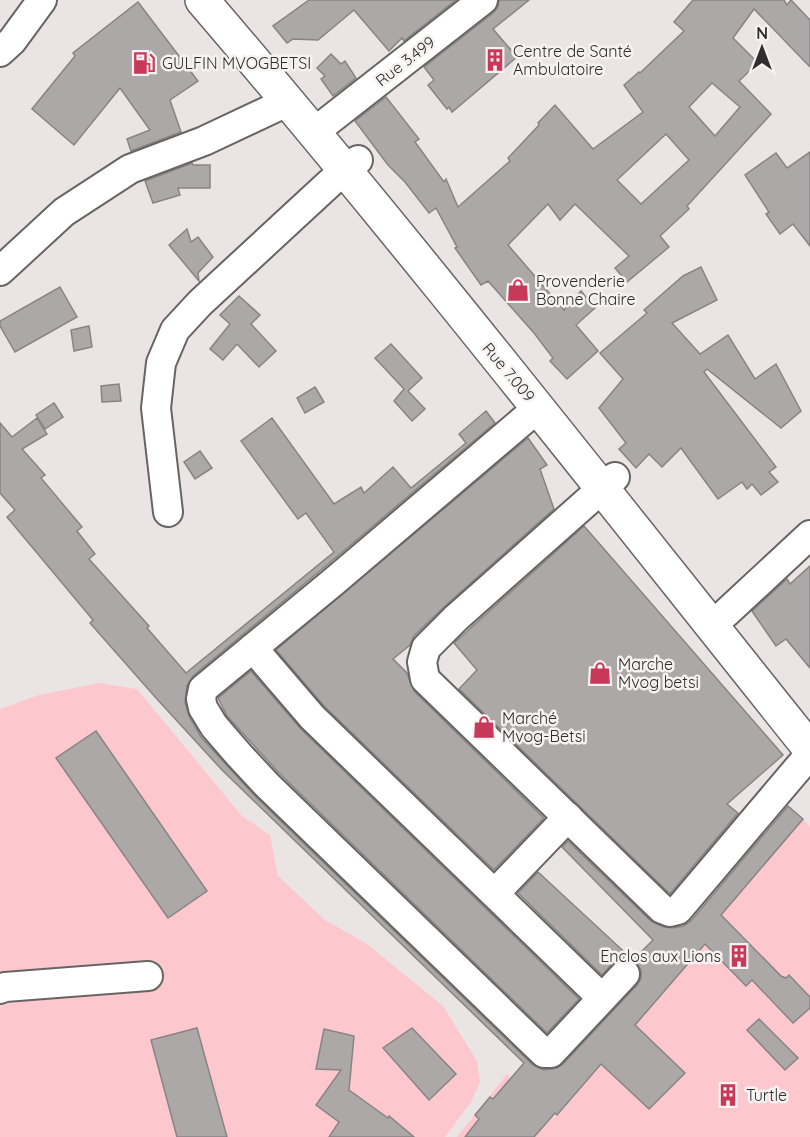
<svg xmlns="http://www.w3.org/2000/svg" width="810" height="1137" viewBox="0 0 810 1137" font-family="Quicksand,sans-serif">
<rect width="100%" height="100%" fill="#eae4e5"/>
<!-- green -->
<g fill="#fcc8cd">
<polygon points="99,683 137,689 242,816 270,835 278,876 325,920 367,944 443,1006 477,1061 480,1082 471,1102 445,1137 0,1137 0,709 39,695"/>
<polygon points="803,819 810,827 810,1137 457,1137 507,1074 554,1118 707,942 703,936"/>
</g>
<!-- building -->
<g fill="#ada8a8" stroke="#888384" stroke-width="1.5" fill-rule="evenodd">
<polygon points="309,0 456,0 404,41 402,38 389,51 354,10 318,40 293,39 287,43 273,26"/>
<polygon points="499,0 529,0 493,29 517,57 452,112 449,107 447,109 428,85 434,80 424,67 493,13 498,7"/>
<path d="M693,0H784L787,5L791,0L810,20V67L754,9L733,38L758,63L739,81L771,114L687,206L689,209L660,236L669,247L627,282L615,268L629,256L575,204L560,220L548,204L508,245L564,310L581,291L595,308L576,325L598,351L567,379L550,361L553,358L534,333L488,281L481,285L455,248L457,247L436,208L429,213L405,182L388,165L355,121L386,97L419,139L415,142L444,182L446,179L458,207L510,161L508,158L539,125L538,123L555,105L593,149L643,112L624,85L639,72L640,73L684,31L674,22ZM712,83L740,107L715,136L689,107ZM666,134L689,160L641,204L617,180Z"/>
<polygon points="138,2 198,81 170,100 181,132 131,151 127,139 150,130 120,88 74,145 32,109 75,56 73,53"/>
<polygon points="331,54 341,64 345,61 356,78 333,96 321,79 325,76 317,68"/>
<polygon points="810,152 810,246 793,224 780,234 766,214 769,212 745,175 776,153 787,168"/>
<polygon points="192,163 193,165 210,165 210,188 178,188 180,195 153,203 145,181"/>
<polygon points="187,229 191,242 198,237 213,257 198,273 199,281 169,245"/>
<polygon points="701,267 717,300 672,323 700,354 728,335 755,379 776,364 801,411 781,428 707,369 704,372 776,467 769,472 778,482 761,495 752,484 747,489 742,482 718,499 681,448 662,467 649,454 636,468 619,449 626,443 599,408 623,379 600,353 647,313 644,310 683,276"/>
<polygon points="60,287 77,317 15,352 0,326 0,321"/>
<polygon points="239,296 260,315 251,324 276,351 259,367 237,344 223,360 210,349 230,324 220,315"/>
<polygon points="89,326 92,347 74,351 71,330"/>
<polygon points="391,344 422,378 408,391 425,409 412,421 394,401 404,389 375,358"/>
<polygon points="119,384 121,401 102,402 101,386"/>
<polygon points="315,387 324,402 305,413 297,398"/>
<polygon points="54,403 63,417 45,429 36,415"/>
<polygon points="486,411 495,423 321,570 193,676 187,686 185,702 189,716 201,737 255,796 533,1065 544,1070 557,1068 563,1064 637,985 641,978 641,970 636,962 628,958 621,958 613,963 602,975 518,893 538,872 633,960 653,940 562,847 568,841 651,921 664,927 673,928 683,926 691,921 788,806 803,819 721,915 781,976 786,978 789,975 810,997 810,1008 793,1023 752,980 746,986 705,944 635,1025 685,1073 649,1109 601,1064 557,1115 555,1113 534,1137 465,1137 479,1119 475,1115 490,1097 493,1099 524,1063 222,770 156,698 90,623 93,620 7,517 15,510 0,493 0,423 12,437 37,418 47,434 22,449 45,475 41,478 82,527 77,531 95,554 89,559 149,626 147,628 186,673 334,552 306,513 298,519 241,441 272,418 334,504 361,487 364,493 393,467 411,488 466,443 459,434"/>
<polygon points="528,438 547,465 540,469 554,509 445,606 414,636 410,645 393,659 407,673 414,691 544,818 494,870 324,706 276,650"/>
<polygon points="200,451 212,468 195,479 184,462"/>
<polygon points="584,526 783,755 727,804 738,813 670,894 459,689 477,670 454,643"/>
<polygon points="810,566 810,668 786,639 776,646 752,611 787,579 790,584"/>
<polygon points="251,671 301,729 579,999 547,1033 279,773 227,716 218,698"/>
<polygon points="96,731 207,891 168,918 56,758"/>
<polygon points="759,1019 798,1058 785,1070 747,1030"/>
<polygon points="197,1028 227,1137 177,1137 151,1040"/>
<polygon points="412,1028 456,1074 429,1100 383,1048"/>
<polygon points="324,1029 354,1036 349,1090 388,1118 389,1116 414,1137 329,1137 339,1122 316,1105 341,1070 316,1069"/>
</g>
<g fill="none" stroke-linecap="round" stroke-linejoin="round">
<!-- minor casing -->
<g stroke="#696464" stroke-width="32">
<g id="minor">
<polyline points="0,52 12,41 42,0"/>
<polyline points="327,122 483,0"/>
<polyline points="0,271 64,212 130,169 204,141 289,101"/>
<polyline points="539,407 332,583 203,689 201,699 203,708 214,726 239,755 267,785 544,1053 551,1053 625,974"/>
<polyline points="615,477 456,618 426,648 422,662 425,679 662,909 670,912 678,910 810,754"/>
<polyline points="168,512 156,408 161,363 175,330 200,303 345,169 358,160"/>
<polyline points="726,613 810,535"/>
<polyline points="253,648 312,717 602,998"/>
<polyline points="495,893 568,817"/>
<polyline points="0,989 5,987 148,976"/>
</g>
</g>
<!-- major casing -->
<g stroke="#696464" stroke-width="36">
<path id="major" d="M202,0C411,244 609,498 810,749"/>
</g>
<!-- minor -->
<use href="#minor" stroke="#fff" stroke-width="28"/>
<!-- major -->
<use href="#major" stroke="#fff" stroke-width="33"/>
</g>
<!-- icons -->
<defs>
<g id="building-bare" transform="scale(1.8)"><path d="M-4-6H4V6H1V3H-1V6H-4ZM-2.5-4.3h1.7v1.8h-1.7ZM.8-4.3h1.7v1.8H.8ZM-2.5-1h1.7V.8h-1.7ZM.8-1h1.7V.8H.8Z" fill="#c83858" stroke="#f7f2f2" stroke-width="2.5" paint-order="stroke"/></g>
<g id="fuel-bare" transform="scale(1.8)"><path d="M-5.5-6h7V0h2V4h1.3V-2.5L3-4.5l.8-.8L6-3V5H2.5V1h-1V6h-7ZM-4.2-4.7v3.2H.2V-4.7Z" fill="#c83858" stroke="#f7f2f2" stroke-width="2.5" paint-order="stroke"/></g>
<g id="shop-bare" transform="scale(1.8)"><path d="M-5-2.5h2.3a2.7 3.5 0 0 1 5.4 0H5L5.5 6h-11ZM-1.5-2.5h3a1.5 2.3 0 0 0-3 0Z" fill="#c83858" stroke="#f7f2f2" stroke-width="2.5" paint-order="stroke"/></g>
</defs>
<g fill-rule="evenodd">
<use href="#building-bare" x="495" y="60"/>
<use href="#fuel-bare" x="144" y="63"/>
<use href="#shop-bare" x="518" y="290"/>
<use href="#shop-bare" x="600" y="673"/>
<use href="#shop-bare" x="484" y="727"/>
<use href="#building-bare" x="739" y="956"/>
<use href="#building-bare" x="728" y="1095"/>
</g>
<g text-anchor="middle" dominant-baseline="central" stroke-width="5" stroke-linejoin="round" paint-order="stroke">
<!-- poi labels -->
<g font-size="16" fill="#2f2d2d" stroke="#f7f2f2" text-anchor="start">
<text x="513" y="51">Centre de Santé<tspan x="513" dy="18">Ambulatoire</tspan></text>
<text x="162" y="63">GULFIN MVOGBETSI</text>
<text x="536" y="281">Provenderie<tspan x="536" dy="18">Bonne Chaire</tspan></text>
<text x="618" y="664">Marche<tspan x="618" dy="18">Mvog betsi</tspan></text>
<text x="502" y="718">Marché<tspan x="502" dy="18">Mvog-Betsi</tspan></text>
<text x="721" y="956" text-anchor="end">Enclos aux Lions</text>
<text x="746" y="1095">Turtle</text>
</g>
<!-- street labels -->
<g font-size="16" fill="#2f2d2d" stroke="#f7f2f2">
<text transform="translate(405 61) rotate(-38)">Rue 3.499</text>
<text transform="translate(509 372) rotate(50)">Rue 7.009</text>
</g>
</g>
<!-- north arrow -->
<g transform="translate(762 48)" stroke="#f7f2f2" stroke-width="4.5" paint-order="stroke">
<path d="M0-4.5L10 22L0 15L-10 22Z" fill="#2f2d2d"/>
<text y="-9" font-size="16" font-weight="bold" text-anchor="middle" fill="#2f2d2d">N</text>
</g>
</svg>
